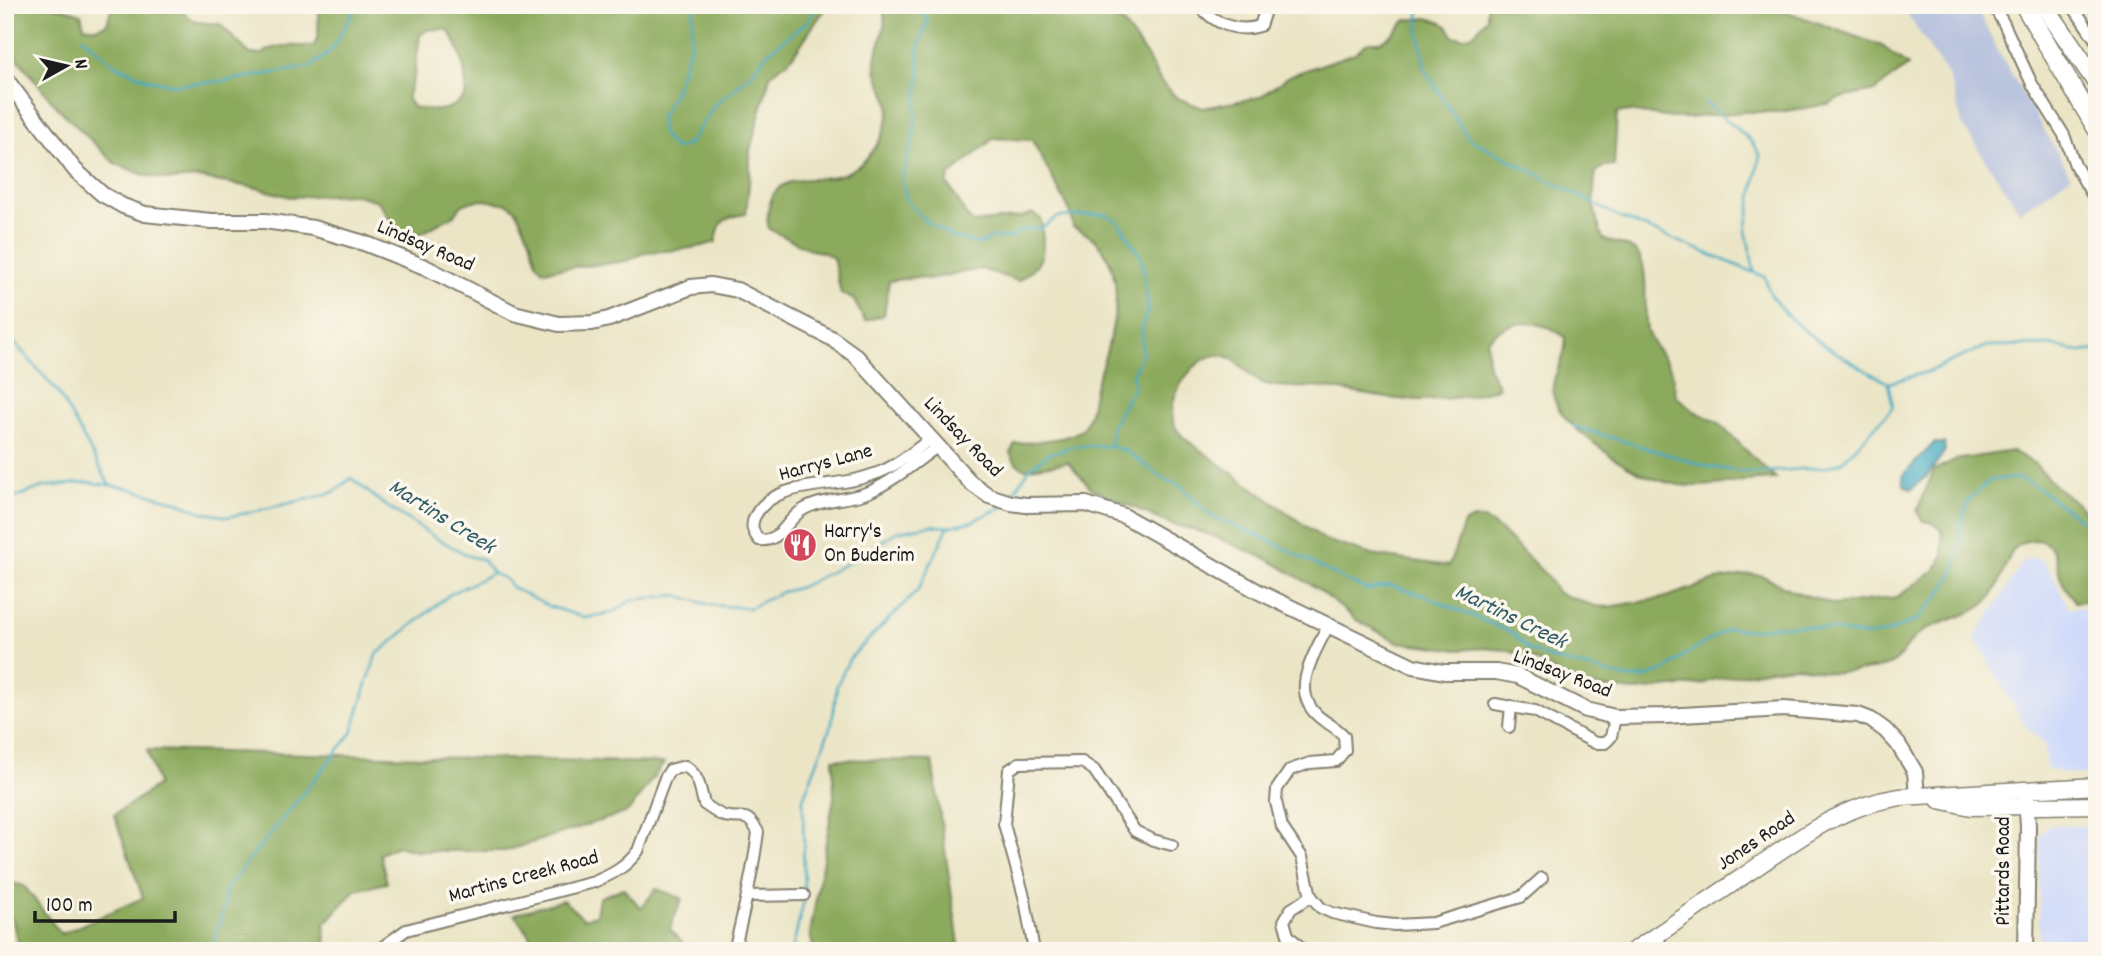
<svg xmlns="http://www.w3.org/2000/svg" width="2102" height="956" viewBox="0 0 2102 956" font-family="Dekko,sans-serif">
<rect width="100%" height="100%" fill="#fbf7ec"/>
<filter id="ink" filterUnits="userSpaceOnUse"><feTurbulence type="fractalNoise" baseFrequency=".0143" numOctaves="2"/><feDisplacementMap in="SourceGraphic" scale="14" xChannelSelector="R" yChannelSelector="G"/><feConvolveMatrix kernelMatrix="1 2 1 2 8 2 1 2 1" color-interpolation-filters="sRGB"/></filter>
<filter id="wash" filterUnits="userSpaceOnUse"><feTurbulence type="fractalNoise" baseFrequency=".00686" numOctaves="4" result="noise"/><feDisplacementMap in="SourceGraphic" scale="28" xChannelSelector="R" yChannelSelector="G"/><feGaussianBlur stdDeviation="1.57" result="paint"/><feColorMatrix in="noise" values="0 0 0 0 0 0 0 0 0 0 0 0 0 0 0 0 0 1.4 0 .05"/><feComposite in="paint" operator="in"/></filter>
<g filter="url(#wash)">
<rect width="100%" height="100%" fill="#ebe5c6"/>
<!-- built -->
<g fill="#cfdafa">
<polygon points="2032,558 2045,561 2069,608 2090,608 2091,615 2097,614 2097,774 2081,775 2049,770 2046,765 2045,744 2025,726 1975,638 2024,560"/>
<polygon points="2050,825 2097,826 2097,932 2085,940 2085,951 2039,951 2040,834"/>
</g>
<!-- industrial -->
<polygon fill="#bac4de" points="1901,5 1975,5 1999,53 2071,176 2020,212 1963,126 1949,77"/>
<!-- forest -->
<g fill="#8caa5d" stroke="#54633c" stroke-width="2" fill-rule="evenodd">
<path d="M5,5C26,5 63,5 81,14L84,26L96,28L107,24L112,5H173L196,22L220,24L250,54H262C279,42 295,47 314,46L318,35L319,5H830C813,21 805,42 790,59C784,67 777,66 770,76L750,150V173L746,214C724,218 719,219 716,242C694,250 669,250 645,253C638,254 633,260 625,261C598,266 571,266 543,271L537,263L530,239L516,210L508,204L484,200L473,201L462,205L453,216L418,235H408L396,230L378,201L353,194L290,197L257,188L198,178L167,180L144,175L114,163L57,107L16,57L5,38ZM437,29L448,30C461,49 468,74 465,97C448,113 434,112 413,107L407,98L414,77L420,35L427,30Z"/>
<path d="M882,5L1105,6L1116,9L1120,19L1146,55L1161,82L1177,98L1203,108L1260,97L1289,76L1355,53L1368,42H1380L1389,37L1406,20L1428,18L1441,22L1448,27L1453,36C1471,41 1477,31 1487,18V5H1768L1882,46L1908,66L1874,91L1837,99L1829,104L1799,109L1778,112H1742L1689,118H1671L1629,111L1617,113L1614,166H1605L1596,172C1591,202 1594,211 1603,239C1613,243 1632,245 1638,254C1650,269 1643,310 1647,330C1651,345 1662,355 1670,368C1674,375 1674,387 1675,395L1694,411L1717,422L1776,479C1747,479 1716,487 1690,486C1652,484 1617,463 1589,439C1574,427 1557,414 1553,394C1550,375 1568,359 1565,337C1540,318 1507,318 1487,341L1488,367L1499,387C1467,400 1422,402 1388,398C1367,396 1346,390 1325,388C1306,386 1284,389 1266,384C1246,379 1239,354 1217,355C1192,358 1167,397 1173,420C1174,428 1179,432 1184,438L1325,540L1372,555L1449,566L1464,523L1474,519H1484L1500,530L1546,575L1558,593L1595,606L1608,607L1663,598L1716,580L1750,574L1763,576L1793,591L1835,605L1897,597L1936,569L1943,556L1942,530L1933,523L1923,521L1917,511L1934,470L1955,460L2012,451L2034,463L2054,485L2080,506L2097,526V608L2085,601L2075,602C2071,594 2064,587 2061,579C2056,563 2057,540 2034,540C1998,541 2011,591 1977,609C1958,619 1936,622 1919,634C1907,641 1903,659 1891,664C1881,669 1838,674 1828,672C1817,671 1806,666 1796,666C1769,667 1740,676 1712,680L1702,684L1634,691L1586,686L1563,676L1529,657L1505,650L1483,648L1460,650L1398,642L1356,620L1318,589L1269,560L1208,534L1168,523L1092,489L1068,462L1025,469L1016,463L1010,453L1015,444C1030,442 1072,440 1082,429C1092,416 1092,397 1096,383C1111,340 1132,279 1096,241C1090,235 1081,231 1073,227L1071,213L1032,140L994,138L950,175L947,184C958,196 961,212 973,223L1022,217L1033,213L1041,219C1044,252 1048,260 1018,281L981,269L928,279L918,277L889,281L884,315L865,321L853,299L841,294L833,258L823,252L811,250L769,229C766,219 768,213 770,203C778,169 823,185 848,172C871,161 885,136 889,112C891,94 877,84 876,67C874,44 891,30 882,5Z"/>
<polygon points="147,750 664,763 628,812 506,851 415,851 397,846 380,854 387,883 355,890 324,925 327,947 335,951 19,951 13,922 5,906 5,881 24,886 61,934 143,898 114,815 158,785"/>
<polygon points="833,759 932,761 960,951 814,951 810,933 834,797"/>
<polygon points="623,888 641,908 656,889 682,898 670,929 685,946 694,951 535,951 537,945 514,914 563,900 584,919 596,915 599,898"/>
</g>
<!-- water -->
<polygon fill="#41a9c1" stroke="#2e626e" stroke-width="2" points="1934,443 1944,443 1945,451 1927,476 1911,489 1904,485 1903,475"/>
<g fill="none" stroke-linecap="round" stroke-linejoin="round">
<!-- stream -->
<g stroke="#41a9c1" stroke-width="2.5">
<polyline points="694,5 690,47 674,93 660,118 662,134 674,149 689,144 714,106 751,74 767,53 808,21 817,5"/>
<polyline points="917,5 928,19 918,50 920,68 914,135 902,178 906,199 925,221 955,238 980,244 996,237 1011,238 1022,230 1042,228 1058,217 1105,214 1118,221 1141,257 1148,307 1142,327 1142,354 1132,376 1135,385 1112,426 1110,446"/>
<path d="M1419,5V31L1425,70L1468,138L1617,216L1765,277C1767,284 1769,292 1773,298C1796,333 1852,362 1888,383L1893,407L1842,462L1826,467L1752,473L1709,467L1573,426"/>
<polyline points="82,37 114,64 147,79 175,85 225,81 310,67 329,53 358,5"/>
<polyline points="1705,102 1750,140 1760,155 1746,230 1754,271"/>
<polyline points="5,332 58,392 109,484"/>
<polyline points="1888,383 1927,372 1987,346 2050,345 2080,352 2097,350"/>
<polyline points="1014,492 1030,468 1048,454 1075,446 1110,446 1126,451 1165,480 1180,485 1211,516 1273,542 1346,581 1368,590 1389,585 1425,596 1513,633 1528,649 1552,659 1627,678 1643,678 1666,670 1685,655 1729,628 1751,630 1776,626 1805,626 1867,636 1886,633 1918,619 1938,597 1954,573 1960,545 1962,520 1969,499 1991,480 2017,478 2031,483 2097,532"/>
<polyline points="5,501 43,487 88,482 128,488 178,502 202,512 228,517 313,498 334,492 351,478 382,503 436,538 471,557 482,559 493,573 505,579 513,588 548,606 586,618 614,612 632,600 676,595 710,605 749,608 782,592 801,587 859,557 896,532 932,525 948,527 973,521 1004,506"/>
<polyline points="804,893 803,799 832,723 837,685 850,658 918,590 948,527"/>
<polyline points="211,951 225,905 225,890 352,733 376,655 450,594 493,573"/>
<polyline points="792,951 804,900"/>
</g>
</g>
</g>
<g filter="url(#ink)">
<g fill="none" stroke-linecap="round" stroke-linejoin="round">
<!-- minor casing -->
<g stroke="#848071" stroke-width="14">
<g id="minor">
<path d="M1199,5C1214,24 1237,33 1260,26L1267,5"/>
<polyline points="1993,5 2004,24 2032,84 2064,135 2075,165 2097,203"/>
<polyline points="2072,5 2097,42"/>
<path d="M930,439C914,451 898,465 880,472C872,475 863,478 854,480C824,487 772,483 755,516C750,526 753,532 759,540C780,543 786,521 801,511C821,498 847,501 869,492C894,481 914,463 937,447"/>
<path d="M1328,626C1315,653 1289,690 1318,716C1327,724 1337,727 1344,736L1345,750L1336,761L1310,763L1290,770L1277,789L1276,802L1282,827L1302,857L1311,896L1321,908L1332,913L1376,923L1395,925L1433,923L1521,897L1542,878"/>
<polyline points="1495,704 1535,711 1595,743 1605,743 1611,737 1615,717"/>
<polyline points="1509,727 1511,706"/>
<polyline points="749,896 804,895"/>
<polyline points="1657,935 1663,951"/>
<path d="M377,951L406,930L594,882C613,874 626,867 638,851L665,778L670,770L685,766C700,776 700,789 704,804C710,808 717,814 724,816C743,821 746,810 758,832C753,872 744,911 734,951"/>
<polyline points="1034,951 1025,900 1004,824 1009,770 1019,763 1082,762 1094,770 1135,831 1153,840 1172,845"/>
<polyline points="1304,951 1288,935 1284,921 1291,909 1311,896"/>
</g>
</g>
<!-- tertiary casing -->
<g stroke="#848071" stroke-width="18">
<g id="tertiary">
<polyline points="5,78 75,170 102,194 123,206 145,214 211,221 265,221 313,228 364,243 425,267 514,313 559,324 592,323 609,319 691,287 711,285 737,290 831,338 856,356 971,483 989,496 1011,503 1026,505 1086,504 1124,516 1259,592 1413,666 1444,672 1496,672 1518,676 1586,710 1615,717 1665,716 1784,709 1858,715 1871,720 1885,730 1898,744 1915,772 1917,796"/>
<polyline points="2026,795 2028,826 2026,951"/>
</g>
</g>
<!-- secondary casing -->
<g stroke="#848071" stroke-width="19">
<g id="secondary">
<polyline points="1939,800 1971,807 2097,805"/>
<path d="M1633,951C1672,925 1710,899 1748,873C1798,839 1839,806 1900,797L2097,786"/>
</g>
</g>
<!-- trunk casing -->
<g stroke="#848071" stroke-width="21">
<g id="trunk">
<polyline points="2024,5 2097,129"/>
<polyline points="2044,5 2097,83"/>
</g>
</g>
<!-- minor -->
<use href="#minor" stroke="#fff" stroke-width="10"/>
<!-- tertiary -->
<use href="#tertiary" stroke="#fff" stroke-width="14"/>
<!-- secondary -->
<use href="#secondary" stroke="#fff" stroke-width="16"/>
<!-- trunk -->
<use href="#trunk" stroke="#fff" stroke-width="18"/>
</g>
</g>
<!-- icons -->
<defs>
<g id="restaurant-disc" transform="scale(1.75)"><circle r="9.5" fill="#d1495b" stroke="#fbf7ec"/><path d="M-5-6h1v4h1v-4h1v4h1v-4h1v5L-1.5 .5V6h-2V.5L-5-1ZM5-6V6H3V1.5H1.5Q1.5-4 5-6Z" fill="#fff"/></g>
</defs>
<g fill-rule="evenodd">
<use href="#restaurant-disc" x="800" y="545"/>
</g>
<g text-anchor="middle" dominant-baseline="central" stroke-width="7" stroke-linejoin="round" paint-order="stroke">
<!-- street labels -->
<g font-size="21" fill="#1c1c1c" stroke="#fbf7ec">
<text transform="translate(425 247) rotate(23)">Lindsay Road</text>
<text transform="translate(962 438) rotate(46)">Lindsay Road</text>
<text transform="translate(826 464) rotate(-15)">Harrys Lane</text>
<text transform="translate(1562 675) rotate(21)">Lindsay Road</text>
<text transform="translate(1757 842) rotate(-34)">Jones Road</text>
<text transform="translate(2005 871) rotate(-90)">Pittards Road</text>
<text transform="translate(524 878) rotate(-15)">Martins Creek Road</text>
</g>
<!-- poi labels -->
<g font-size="21" fill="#1c1c1c" stroke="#fbf7ec" text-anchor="start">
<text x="824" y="533">Harry's<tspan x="824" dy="24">On Buderim</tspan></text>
</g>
<!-- water labels -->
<g font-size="23" font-style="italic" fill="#2d5b66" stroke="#fbf7ec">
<text transform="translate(441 518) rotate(32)">Martins Creek</text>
<text transform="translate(1510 618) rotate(26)">Martins Creek</text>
</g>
</g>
<!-- margin -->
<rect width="2102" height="956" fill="none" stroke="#fbf7ec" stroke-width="28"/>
<!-- north arrow -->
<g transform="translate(66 66) rotate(82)" stroke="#fbf7ec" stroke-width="5" paint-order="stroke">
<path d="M0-5L12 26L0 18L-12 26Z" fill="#1c1c1c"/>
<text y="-10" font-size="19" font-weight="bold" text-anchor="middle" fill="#1c1c1c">N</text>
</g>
<!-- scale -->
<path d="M35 911v10h140v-10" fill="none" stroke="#1c1c1c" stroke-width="3.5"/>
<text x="46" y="911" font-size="21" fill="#1c1c1c" stroke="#fbf7ec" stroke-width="5" paint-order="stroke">100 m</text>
</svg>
